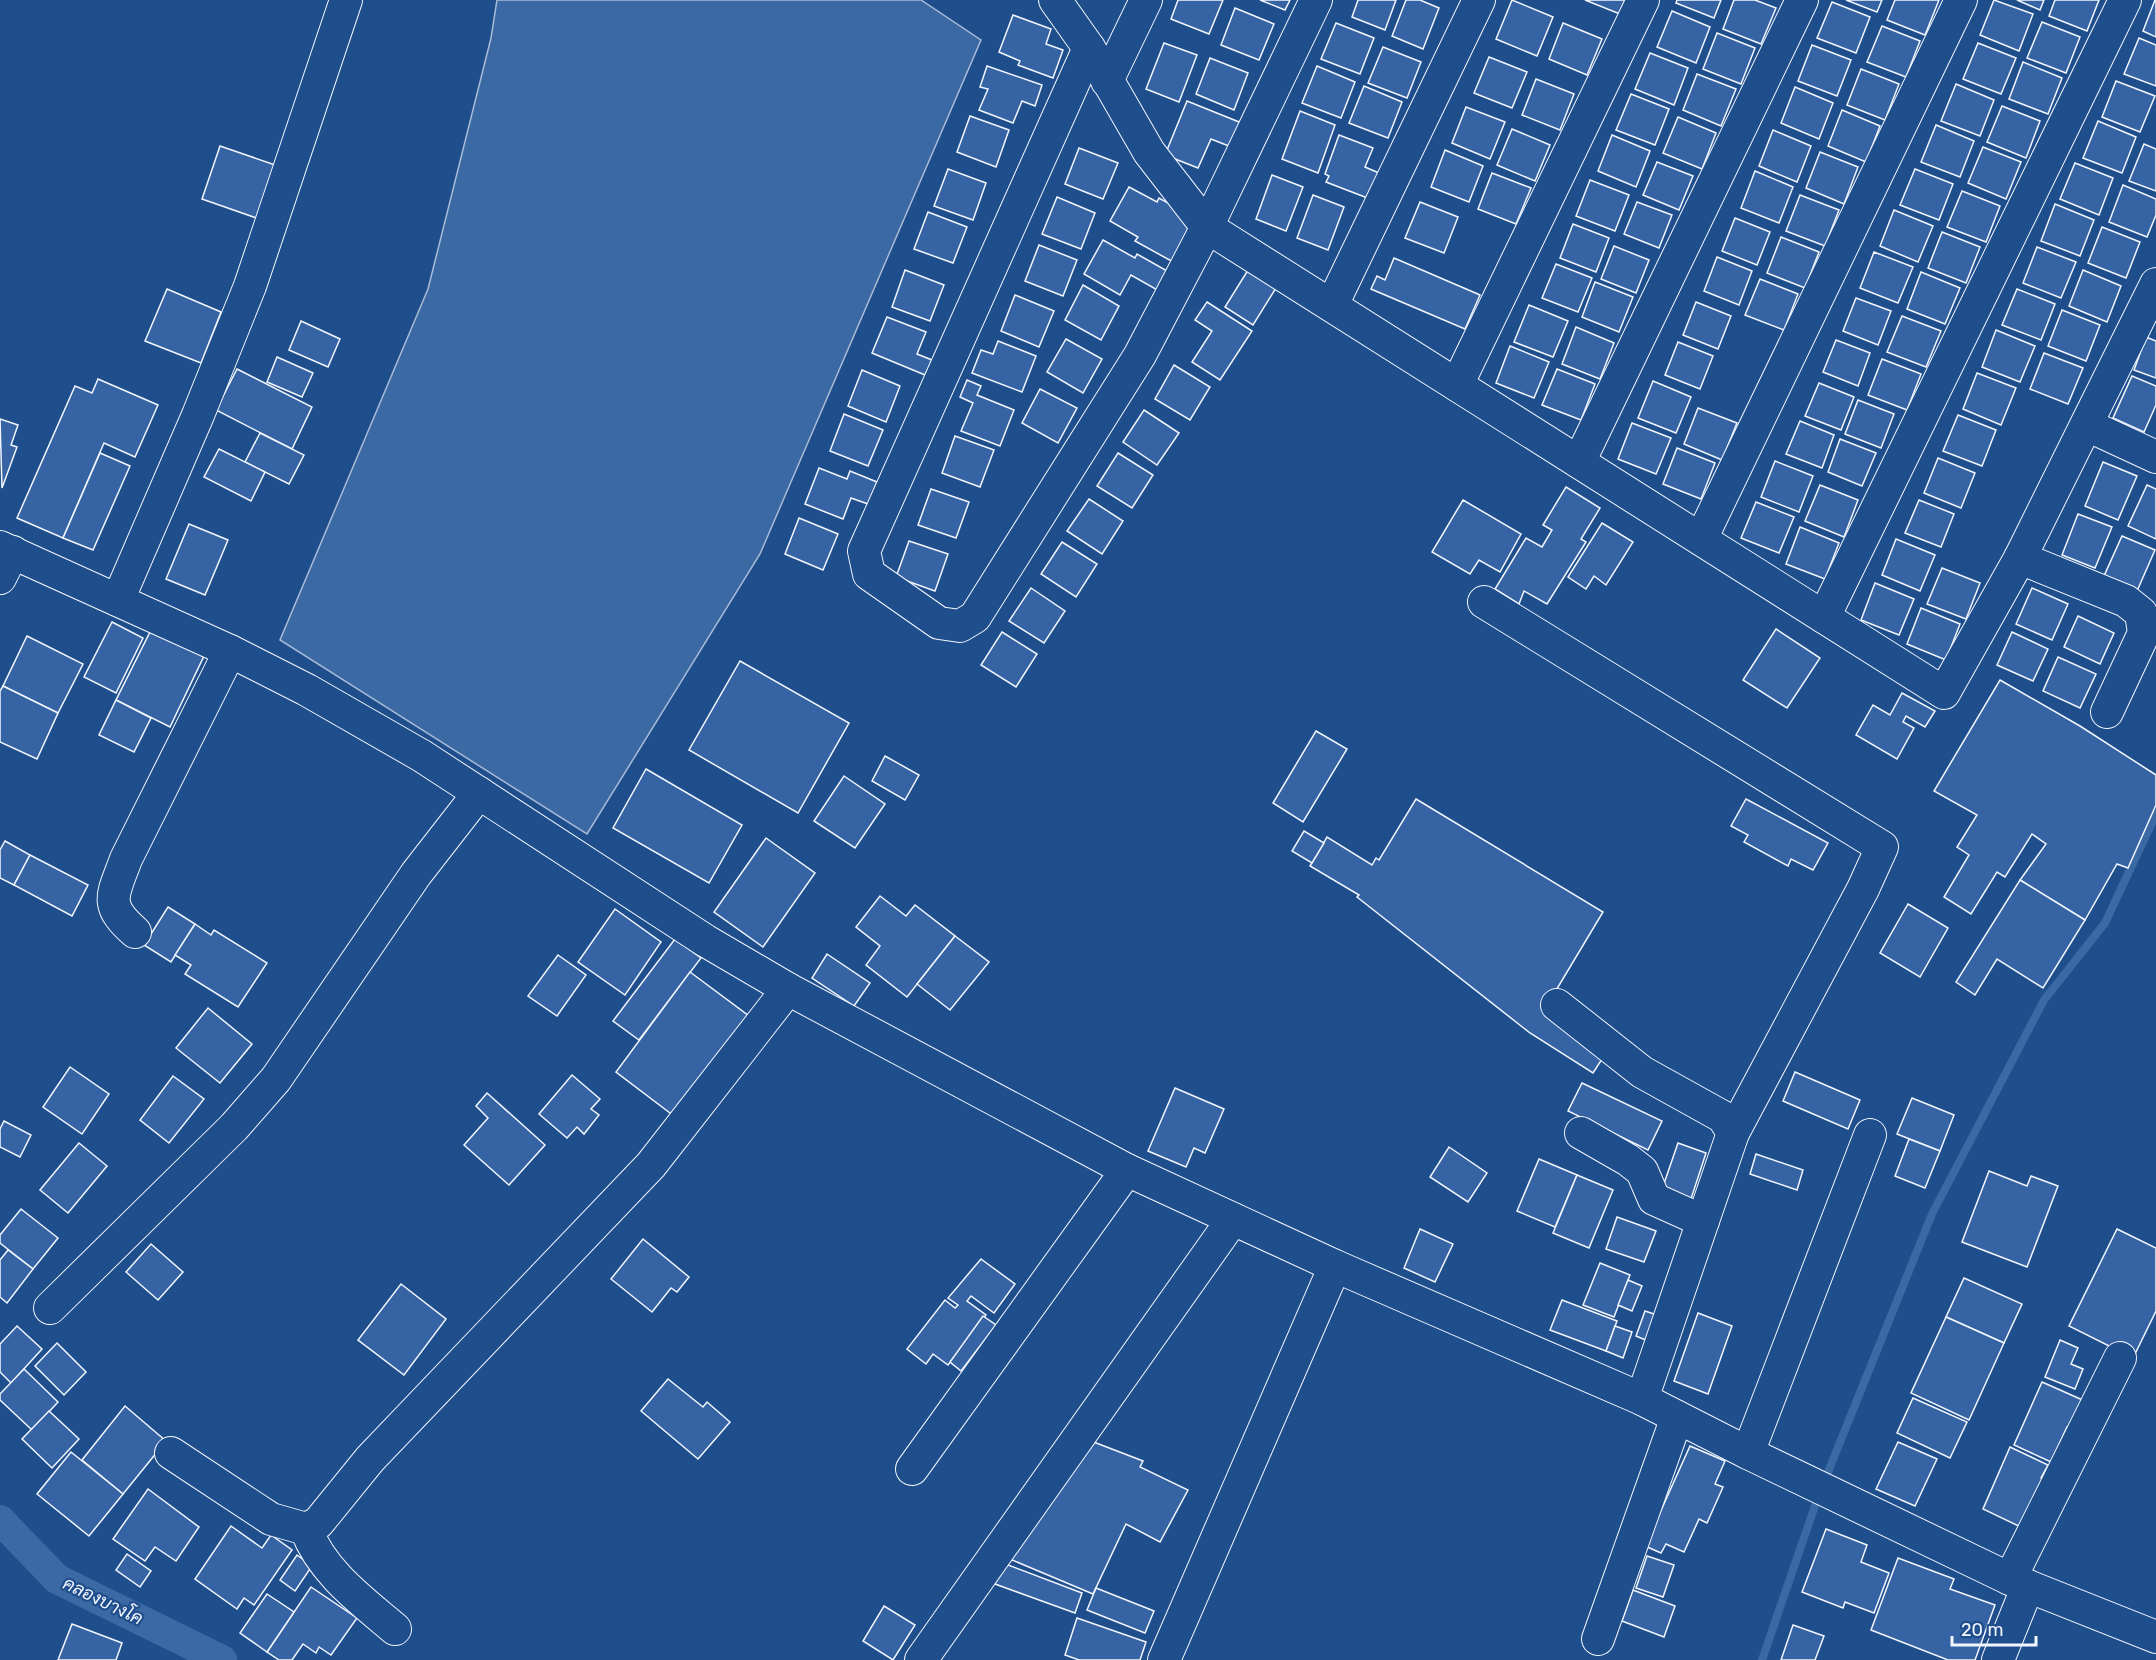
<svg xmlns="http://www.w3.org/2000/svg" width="2156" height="1660" viewBox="0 0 2156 1660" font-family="Rubik,Sarabun,sans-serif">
<rect width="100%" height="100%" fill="#1f4e8c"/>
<!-- water -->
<polygon fill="#3b69a3" stroke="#a8bbd7" stroke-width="1.5" points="497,0 921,0 981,40 760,554 587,834 280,640 428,289 491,38"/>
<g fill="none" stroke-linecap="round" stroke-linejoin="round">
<!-- stream -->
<g stroke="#3b69a3" stroke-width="8">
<polyline points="1824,1482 1932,1214 2044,1000 2105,923 2156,814"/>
<polyline points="1762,1660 1819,1494"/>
</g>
<!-- canal -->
<polyline stroke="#3b69a3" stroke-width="30" points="0,1520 57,1579 222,1660"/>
</g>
<!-- building -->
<g fill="#3563a3" stroke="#f2f6ff" stroke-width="1.5">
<polygon points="1178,0 1223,0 1209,34 1171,19"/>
<polygon points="1260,0 1290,0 1285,10"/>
<polygon points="1358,0 1396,0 1385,30 1352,17"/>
<polygon points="1406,0 1420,0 1439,8 1423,49 1392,36"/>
<polygon points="1512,0 1553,17 1537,56 1496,39"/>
<polygon points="1585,0 1625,0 1620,14"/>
<polygon points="1677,0 1721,0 1714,18 1676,3"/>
<polygon points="1734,0 1755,0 1776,8 1761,44 1723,29"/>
<polygon points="1846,0 1882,0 1877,12"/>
<polygon points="1895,0 1939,0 1925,35 1887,20"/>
<polygon points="1994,0 2033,14 2019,51 1980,35"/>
<polygon points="2017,0 2044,0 2040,10"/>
<polygon points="2055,0 2099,0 2087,31 2049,16"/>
<polygon points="2155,0 2156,0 2156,37 2143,31"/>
<polygon points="1832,2 1870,17 1856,53 1817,38"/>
<polygon points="1235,8 1274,24 1259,60 1221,45"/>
<polygon points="1672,11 1710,27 1696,63 1657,47"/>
<polygon points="1013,15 1051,29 1046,44 1063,50 1053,78 1018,65 1020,61 999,52"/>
<polygon points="2042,22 2080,37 2066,73 2027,58"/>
<polygon points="1336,23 1374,38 1360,74 1321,59"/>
<polygon points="1563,23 1602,39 1587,75 1549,59"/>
<polygon points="1882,26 1920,41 1906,77 1867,62"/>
<polygon points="1717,33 1755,48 1741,84 1703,69"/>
<polygon points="2139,38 2156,45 2156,86 2124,74"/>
<polygon points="1164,43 1197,55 1179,102 1146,89"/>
<polygon points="1978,43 2016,58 2001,94 1963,79"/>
<polygon points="1812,45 1851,60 1837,96 1798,81"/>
<polygon points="1383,47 1421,62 1407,98 1368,83"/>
<polygon points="1650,53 1688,68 1674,105 1635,89"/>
<polygon points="1489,57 1527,72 1512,108 1474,93"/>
<polygon points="1210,58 1248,73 1234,110 1196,94"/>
<polygon points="2023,62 2062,78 2048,114 2009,99"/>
<polygon points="987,66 1042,85 1035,106 1022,101 1013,123 979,110 988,89 980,87"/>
<polygon points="1317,66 1355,82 1341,118 1302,103"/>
<polygon points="1861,69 1899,84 1885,120 1847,105"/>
<polygon points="1697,74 1736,89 1721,126 1683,110"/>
<polygon points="1536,79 1574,94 1560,130 1522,115"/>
<polygon points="2116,81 2155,96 2140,132 2102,117"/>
<polygon points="1956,84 1994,100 1980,136 1941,121"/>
<polygon points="1364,86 1402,102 1388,138 1349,123"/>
<polygon points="1795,87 1833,103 1819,139 1781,123"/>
<polygon points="1631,94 1669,109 1655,145 1616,130"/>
<polygon points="1187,101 1249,126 1239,150 1211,139 1198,168 1165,155"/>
<polygon points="2002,106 2040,121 2026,158 1987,142"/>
<polygon points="1466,107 1505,122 1490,159 1452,143"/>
<polygon points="1842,110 1880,126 1866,162 1828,146"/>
<polygon points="1300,111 1335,125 1318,173 1282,159"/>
<polygon points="970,116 1009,130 996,167 957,152"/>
<polygon points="1678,117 1716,133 1702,169 1663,153"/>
<polygon points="2098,121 2136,137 2122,173 2083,158"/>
<polygon points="1936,125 1974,141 1960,177 1921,162"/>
<polygon points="1512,129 1550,145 1535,181 1497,165"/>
<polygon points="1773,130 1811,146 1797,182 1759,166"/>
<polygon points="1339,135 1373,148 1365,167 1379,173 1370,199 1326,182 1329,176 1325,174"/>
<polygon points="1612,135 1650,151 1636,187 1598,171"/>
<polygon points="2144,144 2156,149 2156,191 2129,181"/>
<polygon points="220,146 281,167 262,220 202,199"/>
<polygon points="1983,147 2021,162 2006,199 1968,183"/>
<polygon points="1079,148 1118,163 1103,199 1065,184"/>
<polygon points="1445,150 1483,166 1469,202 1431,187"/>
<polygon points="1820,152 1858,167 1844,204 1806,188"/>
<polygon points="1657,162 1693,176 1679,210 1643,195"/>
<polygon points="2075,163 2113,178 2099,215 2060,199"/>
<polygon points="948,169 986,183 973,220 934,206"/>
<polygon points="1915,169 1953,184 1939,220 1900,205"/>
<polygon points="1755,171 1793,187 1779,223 1741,208"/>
<polygon points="1492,173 1531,188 1516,224 1478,209"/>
<polygon points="1272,175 1303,187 1286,231 1256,219"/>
<polygon points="1590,180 1629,195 1615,231 1576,216"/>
<polygon points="2123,185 2156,199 2156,215 2147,237 2109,222"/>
<polygon points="1129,187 1157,202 1159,198 1199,220 1175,263 1135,241 1138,237 1110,221"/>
<polygon points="1962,191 2000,206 1986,242 1947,227"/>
<polygon points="1313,195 1344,207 1328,250 1297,238"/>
<polygon points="1800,195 1839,210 1825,246 1786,231"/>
<polygon points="1057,197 1095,213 1081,249 1042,234"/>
<polygon points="1420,202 1458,217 1444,253 1405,238"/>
<polygon points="1637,202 1672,215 1659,248 1624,234"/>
<polygon points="2055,204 2094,220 2080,256 2041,241"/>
<polygon points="1894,210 1933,226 1918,262 1880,246"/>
<polygon points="928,212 967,227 953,263 914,249"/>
<polygon points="1735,218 1770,232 1757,265 1722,251"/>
<polygon points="1573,224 1609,238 1596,272 1560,258"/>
<polygon points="2102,227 2140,242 2126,278 2088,263"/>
<polygon points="1942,232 1980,247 1966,283 1928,268"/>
<polygon points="1781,237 1819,252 1805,288 1767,273"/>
<polygon points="1103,240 1135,258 1137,254 1169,272 1159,291 1131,275 1120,295 1084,274"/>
<polygon points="1039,245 1077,260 1063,296 1025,281"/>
<polygon points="1614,246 1649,260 1636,293 1601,279"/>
<polygon points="2037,247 2076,262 2061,298 2023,283"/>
<polygon points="1874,252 1913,267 1898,303 1860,288"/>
<polygon points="1717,257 1752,271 1739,305 1704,291"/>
<polygon points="1394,258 1480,295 1465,329 1371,289 1377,276 1385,280"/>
<polygon points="1556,264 1592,278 1578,312 1542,298"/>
<polygon points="905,270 944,285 930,321 892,307"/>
<polygon points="1248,270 1276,288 1253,325 1225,307"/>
<polygon points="2083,270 2121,286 2107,322 2069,306"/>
<polygon points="1921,272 1960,288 1945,324 1907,309"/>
<polygon points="1760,279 1798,294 1784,330 1745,315"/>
<polygon points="1595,282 1633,297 1619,332 1582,317"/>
<polygon points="1083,285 1119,306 1101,340 1065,320"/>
<polygon points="167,289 221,312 201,363 145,341"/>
<polygon points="2017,289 2055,304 2041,340 2002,325"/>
<polygon points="1015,295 1054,311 1039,347 1001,331"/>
<polygon points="1856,298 1891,311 1878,345 1843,331"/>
<polygon points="1207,302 1252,331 1220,380 1192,362 1212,331 1195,320"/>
<polygon points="1696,302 1731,316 1718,349 1683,335"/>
<polygon points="1529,305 1568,321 1553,357 1514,342"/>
<polygon points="2062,310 2100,325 2086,361 2048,346"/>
<polygon points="1902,316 1941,331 1926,367 1887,352"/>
<polygon points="887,317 926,332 917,354 932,360 925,375 872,353"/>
<polygon points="301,321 340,339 328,367 289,350"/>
<polygon points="1576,327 1614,343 1600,379 1562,364"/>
<polygon points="1996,330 2035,346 2020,382 1982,367"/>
<polygon points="2146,337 2156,341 2156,378 2134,370"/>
<polygon points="1066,339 1102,359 1083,393 1047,372"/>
<polygon points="1836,340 1870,353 1858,386 1823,372"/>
<polygon points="998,341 1036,356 1022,392 972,373 981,350 993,354"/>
<polygon points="1678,342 1713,356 1700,389 1665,375"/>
<polygon points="1510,346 1549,362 1534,398 1496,383"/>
<polygon points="2044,353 2083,368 2068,404 2030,389"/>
<polygon points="277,357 313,373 302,397 267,382"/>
<polygon points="1882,359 1921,374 1907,410 1868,395"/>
<polygon points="1174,365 1210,387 1190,420 1155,399"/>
<polygon points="237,369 312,407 292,449 216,410"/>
<polygon points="1557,369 1595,384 1581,420 1542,405"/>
<polygon points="862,370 900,386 886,422 848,406"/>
<polygon points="1977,373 2016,388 2001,425 1963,409"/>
<polygon points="2132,376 2156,386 2156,405 2144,432 2113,418"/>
<polygon points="98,379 158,405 135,457 104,443 63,538 17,518 75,386 92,393"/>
<polygon points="967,380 981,386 977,395 1014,410 1000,446 961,431 973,403 960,397"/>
<polygon points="1653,381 1691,397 1676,433 1638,418"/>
<polygon points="1819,383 1854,397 1841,430 1805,416"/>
<polygon points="1040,389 1077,408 1058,443 1022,423"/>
<polygon points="1858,400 1894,414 1881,448 1845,434"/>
<polygon points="1698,408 1737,423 1722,460 1684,444"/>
<polygon points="1144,410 1179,433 1157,465 1123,442"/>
<polygon points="844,414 883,430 868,466 830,451"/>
<polygon points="1958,415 1996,430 1982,466 1943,451"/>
<polygon points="0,419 18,425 11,445 17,447 2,488"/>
<polygon points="1800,421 1834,435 1822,468 1786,454"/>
<polygon points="1632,423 1671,438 1656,474 1618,459"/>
<polygon points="260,433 304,455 289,484 245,462"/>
<polygon points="955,436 994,450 980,487 942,473"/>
<polygon points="1840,439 1876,453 1862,486 1828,472"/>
<polygon points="1677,448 1715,463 1701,499 1663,484"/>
<polygon points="219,449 265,472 251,501 204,477"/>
<polygon points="100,453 130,466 93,550 63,538"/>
<polygon points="1118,453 1153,475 1132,508 1097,486"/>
<polygon points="1938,458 1975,473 1961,508 1924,493"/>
<polygon points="1775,461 1813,476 1799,512 1761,497"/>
<polygon points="2103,462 2137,476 2118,520 2085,506"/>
<polygon points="819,468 847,479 850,471 877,482 868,504 851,498 843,519 805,504"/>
<polygon points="1820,485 1858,500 1844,537 1805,521"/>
<polygon points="2147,485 2156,489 2156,539 2128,526"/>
<polygon points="1566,487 1600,508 1581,539 1586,542 1547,604 1524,591 1519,604 1495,589 1526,538 1542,547 1552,530 1543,525"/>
<polygon points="931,489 969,502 956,538 918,525"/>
<polygon points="1089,499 1123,521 1102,554 1067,531"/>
<polygon points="1463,500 1521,534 1500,572 1479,560 1470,574 1432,552"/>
<polygon points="1919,500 1954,514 1941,547 1905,533"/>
<polygon points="1756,502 1794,517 1779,553 1741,538"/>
<polygon points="2078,514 2112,527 2095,568 2062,555"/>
<polygon points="799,518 838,534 823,570 785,554"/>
<polygon points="1602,523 1633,542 1606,585 1594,576 1586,589 1568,577"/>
<polygon points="189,524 228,540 205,595 166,579"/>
<polygon points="1800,527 1839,543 1825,579 1786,564"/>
<polygon points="2122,536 2155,550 2137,591 2104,576"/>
<polygon points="1896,539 1935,555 1920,591 1882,575"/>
<polygon points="909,541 948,554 935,591 896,577"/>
<polygon points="1062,542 1097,564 1076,597 1041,574"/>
<polygon points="1942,568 1980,583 1966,619 1927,604"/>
<polygon points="1875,583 1914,599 1899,635 1861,620"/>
<polygon points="1031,588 1065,611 1044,643 1009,621"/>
<polygon points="2032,588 2068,604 2052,640 2016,624"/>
<polygon points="1921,608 1960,624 1946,660 1907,644"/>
<polygon points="2078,616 2114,633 2100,664 2064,647"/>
<polygon points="112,622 143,638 116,693 84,677"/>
<polygon points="1776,629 1820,658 1787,708 1743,680"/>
<polygon points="151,630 204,656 170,727 116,700"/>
<polygon points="1002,632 1037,654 1016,687 981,665"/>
<polygon points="2012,632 2048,649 2033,681 1997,665"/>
<polygon points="27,636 83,664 58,713 3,686"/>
<polygon points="2058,657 2096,674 2080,708 2043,691"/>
<polygon points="740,661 849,723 798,813 689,750"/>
<polygon points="2000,680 2080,726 2156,775 2156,805 2128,868 2117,864 2085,920 2020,880 2046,844 2032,834 2005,877 1997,872 1971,914 1944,897 1969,855 1957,847 1977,815 1934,791"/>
<polygon points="3,686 58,713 37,759 0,742 0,691"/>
<polygon points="1902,693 1935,711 1925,727 1906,716 1903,722 1914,728 1897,759 1856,735 1873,705 1890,715"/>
<polygon points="116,700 151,718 134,752 99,735"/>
<polygon points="1316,731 1347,749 1303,822 1273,803"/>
<polygon points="885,756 919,775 905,800 872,781"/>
<polygon points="646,769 742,825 709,883 613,828"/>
<polygon points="844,776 885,804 855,848 814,821"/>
<polygon points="1416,799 1603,912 1543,1012 1604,1056 1593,1073 1530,1033 1357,897 1359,895 1310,866 1327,837 1372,865 1376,858 1379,860"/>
<polygon points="1746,799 1828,843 1813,870 1791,859 1788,866 1744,842 1748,835 1731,826"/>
<polygon points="1304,831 1324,843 1312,863 1292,851"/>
<polygon points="766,838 815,873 763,947 714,912"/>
<polygon points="5,841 30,855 14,885 0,878 0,850"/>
<polygon points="30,855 88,885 72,916 14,885"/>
<polygon points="2020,880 2085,920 2043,988 1997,959 1975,995 1956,982"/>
<polygon points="880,896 906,916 915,905 955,936 907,997 866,965 880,946 856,927"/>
<polygon points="1908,904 1948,928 1920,977 1880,953"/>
<polygon points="168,907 195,924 171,962 144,945"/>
<polygon points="615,909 661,942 625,995 578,962"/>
<polygon points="195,924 211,935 214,930 267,963 238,1007 185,974 191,965 175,955"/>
<polygon points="955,936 989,962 950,1010 917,984"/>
<polygon points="675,939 701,958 639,1040 613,1021"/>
<polygon points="827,954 870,983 854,1006 812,978"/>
<polygon points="558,955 586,975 557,1016 528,996"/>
<polygon points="690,972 749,1016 674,1116 616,1072"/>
<polygon points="208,1008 252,1044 220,1083 176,1048"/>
<polygon points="70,1067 109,1094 82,1134 43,1107"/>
<polygon points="1795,1072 1860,1100 1848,1129 1783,1101"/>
<polygon points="572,1075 600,1099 591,1109 599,1115 584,1134 577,1127 567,1138 539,1114"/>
<polygon points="173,1076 204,1099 169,1143 140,1120"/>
<polygon points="1582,1083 1662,1121 1648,1150 1568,1111"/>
<polygon points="1175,1088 1224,1109 1205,1153 1194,1148 1186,1167 1148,1151"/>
<polygon points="487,1093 545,1145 509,1185 464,1145 488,1118 476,1106"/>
<polygon points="1912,1098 1954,1115 1940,1151 1897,1134"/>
<polygon points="4,1121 31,1135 20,1157 0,1147 0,1129"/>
<polygon points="1909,1139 1940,1151 1925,1188 1895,1176"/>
<polygon points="79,1143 107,1166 68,1213 40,1190"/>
<polygon points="1678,1143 1706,1153 1689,1205 1660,1195"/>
<polygon points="1449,1147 1487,1173 1468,1202 1430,1177"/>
<polygon points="1756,1154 1803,1170 1797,1190 1750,1174"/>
<polygon points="1539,1159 1577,1175 1555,1227 1517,1211"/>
<polygon points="1989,1171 2027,1186 2031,1176 2058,1186 2027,1267 1962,1242"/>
<polygon points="1577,1175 1613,1190 1589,1248 1553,1233"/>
<polygon points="21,1209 58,1238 33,1269 0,1243 0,1235"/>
<polygon points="1617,1217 1656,1231 1644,1262 1606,1249"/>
<polygon points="1420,1229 1453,1244 1435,1282 1404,1268"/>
<polygon points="2117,1229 2156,1248 2156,1311 2133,1358 2069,1326"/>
<polygon points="643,1239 689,1277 677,1292 671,1288 652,1312 611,1279"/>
<polygon points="151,1244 183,1272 158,1300 126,1272"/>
<polygon points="8,1250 33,1269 7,1303 0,1297 0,1260"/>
<polygon points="981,1259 1015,1284 994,1313 971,1296 967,1301 986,1315 948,1365 933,1354 926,1364 907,1349 945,1300 955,1308 958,1305 948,1298"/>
<polygon points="1600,1263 1630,1275 1614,1317 1583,1305"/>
<polygon points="1964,1278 2022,1304 2004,1343 1946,1317"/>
<polygon points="1628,1280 1642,1286 1632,1311 1618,1305"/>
<polygon points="401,1284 446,1319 404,1375 358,1340"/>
<polygon points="1562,1300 1617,1321 1606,1351 1550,1330"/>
<polygon points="1645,1311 1657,1315 1648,1341 1636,1336"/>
<polygon points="1698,1313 1732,1326 1708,1394 1674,1381"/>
<polygon points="983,1316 996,1325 961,1371 950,1362"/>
<polygon points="1946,1317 2004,1343 1969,1420 1911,1393"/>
<polygon points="17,1326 42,1349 11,1383 0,1372 0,1344"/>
<polygon points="1615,1326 1632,1332 1623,1358 1606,1351"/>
<polygon points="2060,1340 2078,1348 2071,1364 2083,1369 2075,1389 2045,1377"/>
<polygon points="57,1343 86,1372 64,1395 35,1366"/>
<polygon points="24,1369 58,1402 32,1430 0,1400 0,1394"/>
<polygon points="668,1379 703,1407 707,1402 730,1422 698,1459 641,1411"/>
<polygon points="2042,1382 2087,1402 2074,1430 2067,1427 2051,1462 2014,1445"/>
<polygon points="1913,1398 1967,1422 1950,1458 1897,1433"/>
<polygon points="125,1406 166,1441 123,1494 82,1460"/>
<polygon points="49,1411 79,1439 52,1468 22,1439"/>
<polygon points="1091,1441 1143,1461 1140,1467 1188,1490 1160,1542 1126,1524 1093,1594 1005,1557"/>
<polygon points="1898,1442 1937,1459 1915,1506 1876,1489"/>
<polygon points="1690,1446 1725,1461 1715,1484 1723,1487 1707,1523 1699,1519 1684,1552 1666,1544 1661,1553 1645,1546"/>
<polygon points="2010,1447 2048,1465 2041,1478 2049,1482 2027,1530 1983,1509"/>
<polygon points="71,1452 123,1494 89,1536 37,1494"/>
<polygon points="148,1489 199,1527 176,1561 155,1547 145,1561 113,1539"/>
<polygon points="231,1526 262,1548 271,1535 292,1550 254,1605 244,1598 237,1609 195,1579"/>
<polygon points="1826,1529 1867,1545 1861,1562 1889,1573 1874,1613 1845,1602 1843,1608 1802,1592"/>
<polygon points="127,1554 151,1571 140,1587 116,1570"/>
<polygon points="297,1555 312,1566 295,1591 280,1580"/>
<polygon points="1647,1556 1674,1565 1663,1597 1636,1588"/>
<polygon points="1898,1558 1954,1579 1950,1589 1995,1605 1975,1660 1948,1660 1871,1630"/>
<polygon points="1003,1563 1082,1593 1075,1613 995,1584"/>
<polygon points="311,1587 357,1618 331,1655 319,1647 316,1653 303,1644 292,1660 279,1660 267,1652"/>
<polygon points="1096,1588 1154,1611 1145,1633 1087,1610"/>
<polygon points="1633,1590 1675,1606 1664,1637 1622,1621"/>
<polygon points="267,1594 294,1612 267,1652 240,1633"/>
<polygon points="884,1606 915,1625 893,1660 863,1641"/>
<polygon points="1077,1618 1146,1642 1140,1660 1079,1660 1065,1655"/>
<polygon points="72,1624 122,1643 116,1660 58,1660"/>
<polygon points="1793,1625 1824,1636 1815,1660 1781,1660"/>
</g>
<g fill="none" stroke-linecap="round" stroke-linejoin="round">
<!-- minor casing -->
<g stroke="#f2f6ff" stroke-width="34">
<g id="minor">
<polyline points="1055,0 1089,48 1149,152 1207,227 1944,693 2020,558 2156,284"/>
<polyline points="1089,48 864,551 869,574 939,623 960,626 975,617 1140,355 1207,227 1316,0"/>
<polyline points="1107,81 1146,0"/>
<polyline points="1332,305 1479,0"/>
<polyline points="1457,385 1643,0"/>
<polyline points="2087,425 2156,457"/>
<polyline points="1579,462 1802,0"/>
<polyline points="1701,539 1961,0"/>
<polyline points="0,547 230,651 307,690 422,756 706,941 788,989 1127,1170 1335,1266 1642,1399 1748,1453 2010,1579 2156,1637"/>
<polyline points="2020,558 2126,601 2141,613 2144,633 2107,712"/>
<polyline points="0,578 13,552"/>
<polyline points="118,600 198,415 250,286 346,0"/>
<polyline points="1484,602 1882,847 1863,889 1733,1133 1642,1399"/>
<polyline points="1824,617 2125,0"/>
<path d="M135,932C103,904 113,895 126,859L230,651"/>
<polyline points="1557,1005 1642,1072 1723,1117 1733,1133"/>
<polyline points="1581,1133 1628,1160 1642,1171 1654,1199 1703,1221"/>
<polyline points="50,1308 234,1127 276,1079 416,874 479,793"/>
<polyline points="171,1453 271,1519 306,1529 318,1523 370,1459 651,1165 788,989"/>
<polyline points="1748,1453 1870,1135"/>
<polyline points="912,1469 1127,1170"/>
<path d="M306,1529C322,1572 361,1600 395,1629"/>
<polyline points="2010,1579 2120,1358"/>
<polyline points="1598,1639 1677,1417"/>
<polyline points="921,1660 1233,1219"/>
<polyline points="1164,1660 1335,1266"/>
<polyline points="1998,1660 2028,1586"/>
</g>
</g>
<!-- minor -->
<use href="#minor" stroke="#1f4e8c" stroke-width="32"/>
</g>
<g text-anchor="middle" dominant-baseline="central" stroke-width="4.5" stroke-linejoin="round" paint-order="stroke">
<!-- water labels -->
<g font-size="18" font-style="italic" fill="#f2f6ff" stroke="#1f4e8c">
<text transform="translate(103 1601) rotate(26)">คลองบางโค</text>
</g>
</g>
<!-- scale -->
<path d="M1952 1636v9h84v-9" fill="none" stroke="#f2f6ff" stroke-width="3"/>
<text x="1961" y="1636" font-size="18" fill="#f2f6ff" stroke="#1f4e8c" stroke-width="4.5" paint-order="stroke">20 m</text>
</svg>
